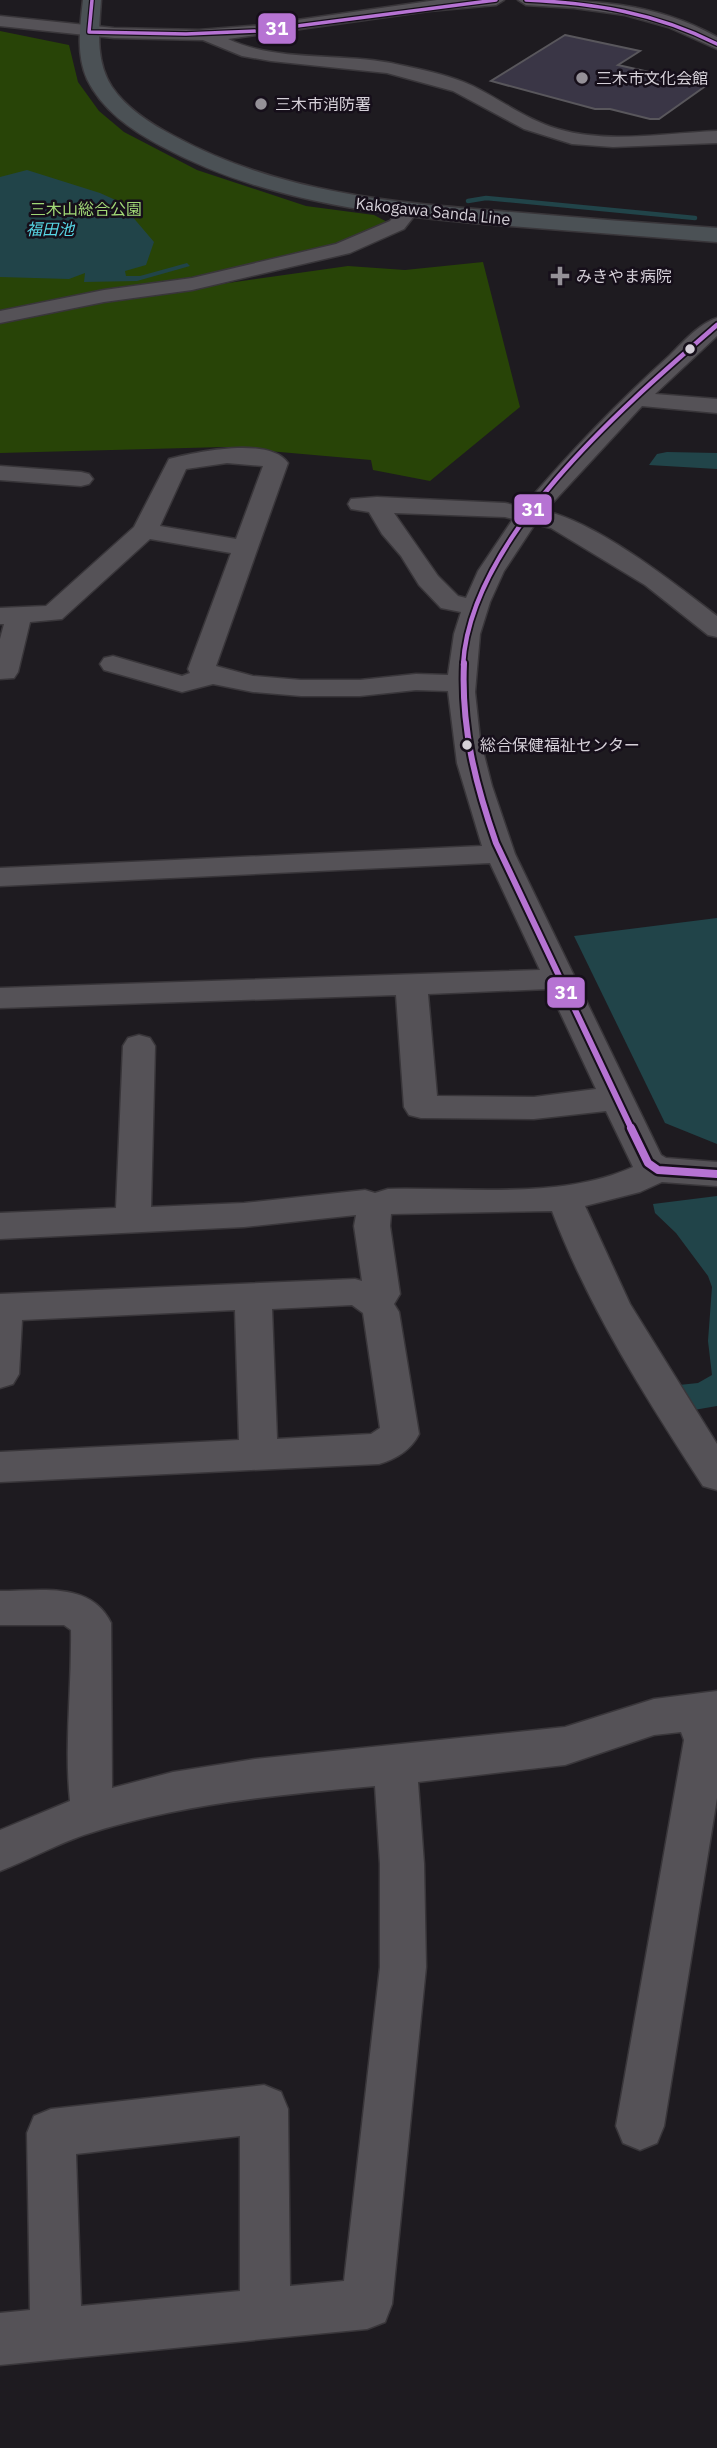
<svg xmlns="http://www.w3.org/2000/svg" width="717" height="2448" viewBox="0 0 717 2448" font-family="'IBM Plex Sans','Noto Sans JP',sans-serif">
<rect width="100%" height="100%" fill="#1e1b20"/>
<!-- green -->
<g fill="#284407">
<polygon points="0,31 69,45 78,82 99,111 124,132 197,170 306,206 374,215 389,223 335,248 167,285 0,312"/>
<polygon points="483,262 520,407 430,481 373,470 371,460 224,447 0,453 0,321 137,296 348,266 405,270"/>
</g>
<!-- water -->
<g fill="#214449">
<polygon points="27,170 100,193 120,202 154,242 146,265 125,271 126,276 140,276 187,263 190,266 137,281 84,282 85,273 69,279 0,277 0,177"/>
<polygon points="667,452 717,453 717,469 649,465 657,454"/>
<polygon points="717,918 717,1144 665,1123 574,936"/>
<polygon points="717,1196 717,1406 694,1410 679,1385 698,1383 712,1375 708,1341 712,1287 708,1276 676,1233 655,1213 653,1204"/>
</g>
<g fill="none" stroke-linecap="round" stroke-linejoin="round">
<!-- stream -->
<polyline stroke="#214449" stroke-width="4.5" points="468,201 486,198 695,218"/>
</g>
<!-- building -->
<polygon fill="#3a3646" stroke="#59575c" stroke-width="2" points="565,35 640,51 618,65 707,85 659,119 650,119 610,109 595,109 491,81"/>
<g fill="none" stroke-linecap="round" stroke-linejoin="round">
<!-- minor casing -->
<g stroke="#39363a" stroke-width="3">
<g id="minor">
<path d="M437,0H504L496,5L429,11L228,39C277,62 339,53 391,63C418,69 447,74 473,86C501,100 527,120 558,129C608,144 665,133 717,131V143L613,147L572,144L524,129L453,91L387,73L271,61L242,56L203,40L114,38L0,26V16L114,28L199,30L262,25Z"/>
<path d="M518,0C589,0 653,1 717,37V49L668,27L625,15L574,8L526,5Z"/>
<polygon points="408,205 415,207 418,211 404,229 350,253 192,290 104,302 0,323 0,311 104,290 192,278 336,244 390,221 401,207"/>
<path d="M717,318V336L655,394L717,399V413L642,406L545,511C598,523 673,582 717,616V637L708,635L645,585L551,528L535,524L504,571L490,602L480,634L475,692L480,739L492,786L515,854L661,1155L666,1158L717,1162V1186L662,1182L640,1192L585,1206L630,1304L717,1444V1490L703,1486C646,1398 589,1309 552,1211L391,1214L390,1226L400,1294L394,1304L399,1312L419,1434C411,1450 396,1459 379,1464L0,1482V1452L239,1440L235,1310L22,1320L19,1374L13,1384L0,1388V1294L355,1279L362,1281L354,1226L356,1215L244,1227L0,1239V1213L116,1208L123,1046L128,1038L139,1035L150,1038L155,1046L151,1207L244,1203L365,1190L375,1193L388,1189C468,1187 559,1200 633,1167L606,1111L534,1119L421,1118L409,1115L404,1107L396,995L0,1008V988L540,970L490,863L0,886V868L482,846L457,763L448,691L416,690L360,696H301L253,692L213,684L182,692L104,670L100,664L104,658L113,656L182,676L190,673L188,669L231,553L150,539L62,619L30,622L18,672L14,678L0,679V639L4,624H0V608L46,606L134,527L169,459C195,452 269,436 288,463L216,666L253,676L301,680H360L416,674L448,675L454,634L461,612L441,608L419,585L401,556L382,534L369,512L351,509L348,504L351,499L377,497L505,503L523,507C569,453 618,402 670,355C683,342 700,323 717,318ZM227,463L263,466L236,539L160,526L186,469ZM394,513L505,517L513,519L478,571L466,598L458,596L438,576ZM549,989L596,1089L534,1097L437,1096L428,994ZM352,1305L363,1313L380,1428L371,1434L277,1439L272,1309Z"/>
<polygon points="0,466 81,472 89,474 93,479 89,484 81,486 0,480"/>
<path d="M0,1591C40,1591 91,1581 111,1623L112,1788L173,1772L255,1759L565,1727L654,1699L717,1691V1798L664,2126L657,2143L640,2150L623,2143L616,2126L684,1740L681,1732L654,1735L565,1765L418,1782L424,1864L426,1967L392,2304L385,2322L367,2329L0,2365V2313L30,2310L27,2133L34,2116L51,2109L264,2085L281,2092L288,2109L290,2286L344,2281L380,1967V1864L375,1786C276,1795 179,1804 84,1835C55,1845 28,1860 0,1871V1830L70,1801C64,1744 72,1687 71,1630L64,1625H0ZM240,2136V2291L81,2306L76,2154Z"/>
</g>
</g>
<!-- major casing -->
<g stroke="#39363a" stroke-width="3">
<path id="major" d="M83,0H101C99,30 95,61 112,87C127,109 151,124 174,136C279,193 394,203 511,212C580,218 648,223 717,228V242C648,237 579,231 510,226C390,216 268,204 161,146C131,130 102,110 87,79C76,54 80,26 83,0Z"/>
</g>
<!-- minor -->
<use href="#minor" fill="#555257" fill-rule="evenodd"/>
<!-- major -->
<use href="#major" fill="#4b5155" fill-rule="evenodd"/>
<!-- bus-1-far3 casing -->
<g stroke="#160f1a" stroke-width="6">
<g id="bus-1-far3">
<polyline points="92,0 89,32 186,34 259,31 496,0"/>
<path d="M526,0C594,3 656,13 717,44"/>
</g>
</g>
<!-- bus-1-far2 casing -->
<g stroke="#160f1a" stroke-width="8">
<path id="bus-1-far2" d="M463,665C470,537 626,404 717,325"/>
</g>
<!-- bus-1-far1 casing -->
<g stroke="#160f1a" stroke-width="10">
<path id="bus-1-far1" d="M464,663C461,727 475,783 496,843L632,1130"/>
</g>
<!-- bus-1 casing -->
<g stroke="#160f1a" stroke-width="13">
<polyline id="bus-1" points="631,1128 648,1163 658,1170 717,1174"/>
</g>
<!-- bus-1-far3 -->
<use href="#bus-1-far3" stroke="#b673d3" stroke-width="3.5"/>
<!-- bus-1-far2 -->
<use href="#bus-1-far2" stroke="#b673d3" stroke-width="4.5"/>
<!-- bus-1-far1 -->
<use href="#bus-1-far1" stroke="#b673d3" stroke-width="6"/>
<!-- bus-1 -->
<use href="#bus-1" stroke="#b673d3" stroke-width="8"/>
</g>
<!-- markers -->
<g fill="#959198" stroke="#160f1a" stroke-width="2.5">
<circle cx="582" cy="78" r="7"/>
<circle cx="261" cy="104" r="7"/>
<path d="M556.5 265.5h7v7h7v7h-7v7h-7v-7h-7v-7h7z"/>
</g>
<g fill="#d5d0d8" stroke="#160f1a" stroke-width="2.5">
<circle cx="690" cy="349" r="6"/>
<circle cx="467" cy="745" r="6"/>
</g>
<g text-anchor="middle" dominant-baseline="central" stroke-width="5" stroke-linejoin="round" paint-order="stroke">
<!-- far-poi labels -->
<g font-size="16" fill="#d5d0d8" stroke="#160f1a" text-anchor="start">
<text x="596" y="78">三木市文化会館</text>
<text x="275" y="104">三木市消防署</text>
<text x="576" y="276">みきやま病院</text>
</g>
<!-- far-park labels -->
<g font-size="16" fill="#a1d876" stroke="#160f1a">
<text x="86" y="209">三木山総合公園</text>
</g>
<!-- far-street labels -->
<g font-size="16" fill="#d5d0d8" stroke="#160f1a">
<text transform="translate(433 211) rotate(6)">Kakogawa Sanda Line</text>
</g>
<!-- far-water labels -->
<g font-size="16" font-style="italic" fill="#57d7e6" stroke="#160f1a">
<text x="50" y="229">福田池</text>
</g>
<!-- bus labels -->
<g font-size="16" fill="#d5d0d8" stroke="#160f1a" text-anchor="start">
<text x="480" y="745">総合保健福祉センター</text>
</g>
</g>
<g stroke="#160f1a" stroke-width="2.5">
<rect x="257" y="12" width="40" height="33" rx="7" fill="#b673d3"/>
<rect x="513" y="493" width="40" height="33" rx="7" fill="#b673d3"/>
<rect x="546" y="976" width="40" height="33" rx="7" fill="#b673d3"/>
</g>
<g font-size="19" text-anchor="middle" font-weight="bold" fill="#fff">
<text x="277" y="35">31</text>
<text x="533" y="516">31</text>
<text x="566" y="999">31</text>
</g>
</svg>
